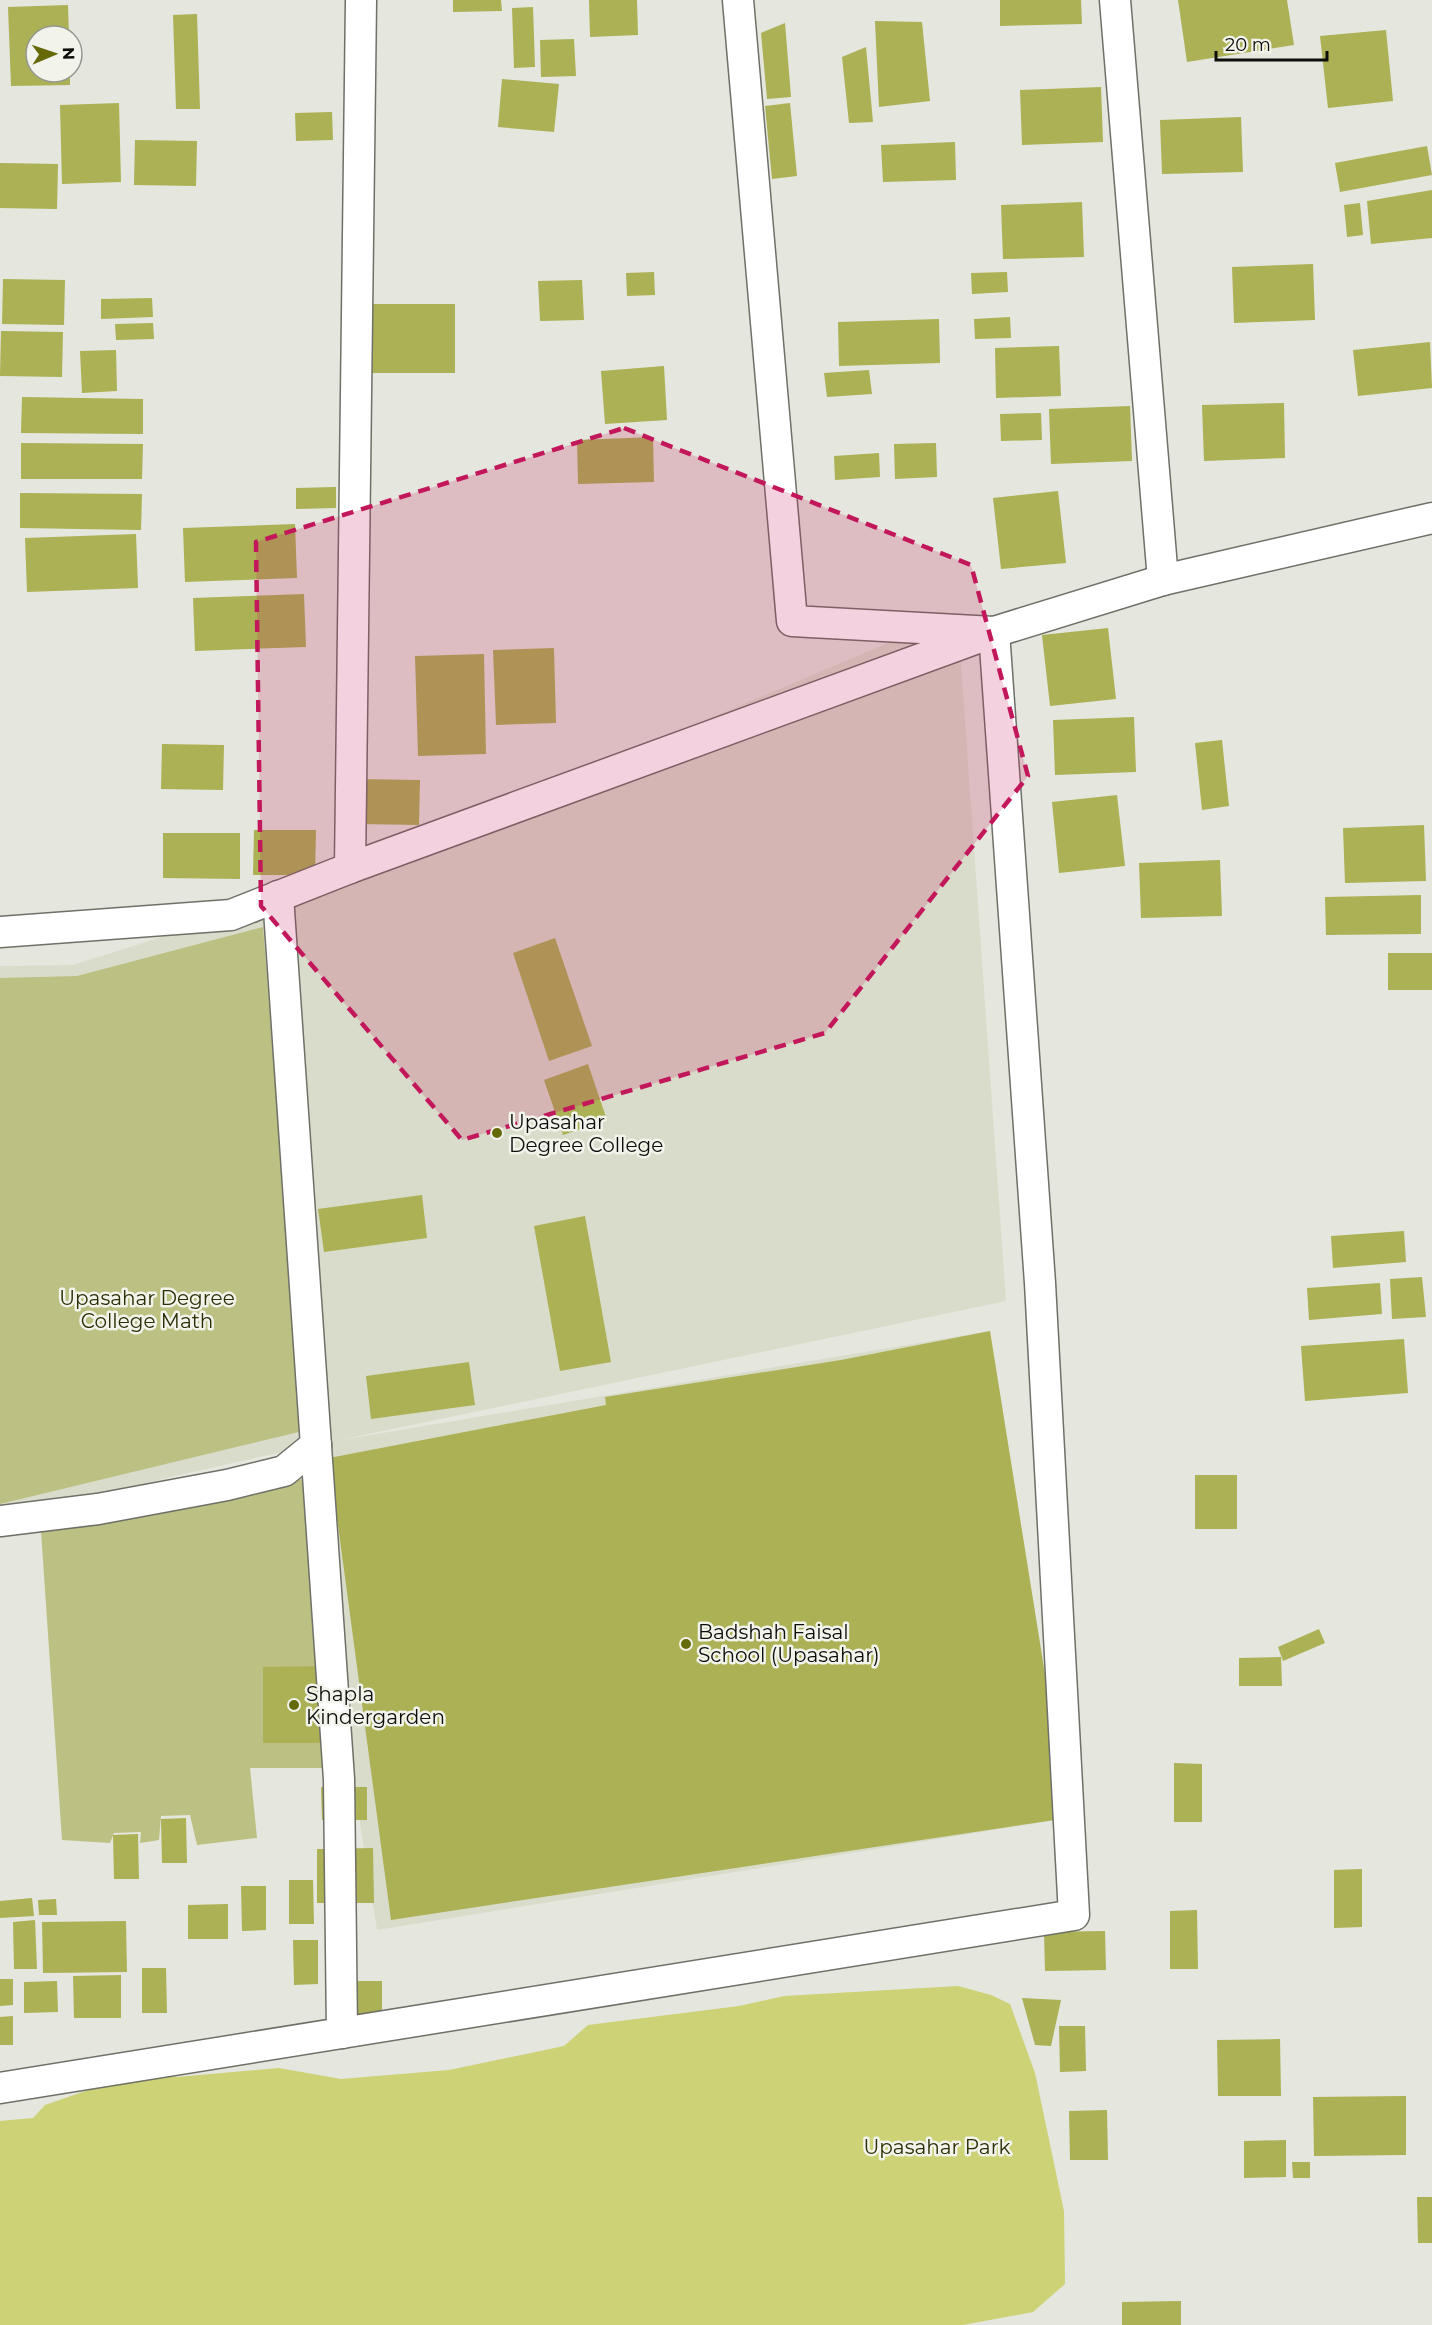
<svg xmlns="http://www.w3.org/2000/svg" width="1432" height="2325" viewBox="0 0 1432 2325" font-family="Montserrat,sans-serif">
<rect width="100%" height="100%" fill="#e5e6dd"/>
<!-- built -->
<polygon fill="#dadccb" points="916,631 960,650 1006,1301 335,1441 990,1331 1068,1818 377,1930 300,1448 166,1478 41,1513 0,1518 0,966 73,965 292,896"/>
<!-- green -->
<g fill="#bcc183">
<polygon points="263,927 303,1431 0,1504 0,978 77,976"/>
<polygon points="303,1479 325,1625 333,1768 250,1768 257,1838 197,1845 190,1815 161,1816 159,1840 140,1843 141,1832 114,1833 110,1843 62,1840 41,1531 49,1527"/>
</g>
<!-- water -->
<polygon fill="#ccd275" points="958,1986 991,1995 1010,2004 1035,2073 1064,2211 1065,2284 1033,2312 963,2325 0,2325 0,2121 33,2118 45,2105 94,2088 153,2074 177,2077 279,2068 341,2079 449,2070 564,2046 588,2025 739,2006 784,1996"/>
<!-- building -->
<g fill="#abb154">
<polygon points="453,0 501,0 502,11 453,12"/>
<polygon points="589,0 637,0 638,35 590,37"/>
<polygon points="1000,0 1081,0 1082,24 1000,26"/>
<polygon points="1178,0 1287,0 1294,45 1187,62"/>
<polygon points="68,5 69,36 36,36 36,72 70,72 70,85 11,86 8,7"/>
<polygon points="533,7 535,67 514,68 512,8"/>
<polygon points="197,14 200,109 176,109 173,15"/>
<polygon points="875,21 922,22 930,101 879,107"/>
<polygon points="785,23 791,97 767,99 761,33"/>
<polygon points="1386,30 1393,101 1328,108 1320,36"/>
<polygon points="574,39 576,76 541,77 540,40"/>
<polygon points="866,47 873,122 849,123 842,57"/>
<polygon points="502,79 559,84 554,132 498,127"/>
<polygon points="1101,87 1103,142 1022,145 1020,90"/>
<polygon points="119,103 121,182 62,184 60,105"/>
<polygon points="790,103 797,176 772,179 765,106"/>
<polygon points="332,112 333,140 296,141 295,113"/>
<polygon points="1241,117 1243,172 1162,174 1160,120"/>
<polygon points="135,140 197,141 196,186 134,185"/>
<polygon points="955,142 956,180 883,182 881,145"/>
<polygon points="1427,146 1432,175 1340,192 1335,163"/>
<polygon points="0,163 58,164 57,209 0,208"/>
<polygon points="1432,190 1432,238 1371,244 1367,201"/>
<polygon points="1082,202 1084,257 1003,259 1001,205"/>
<polygon points="1360,203 1363,235 1347,237 1344,205"/>
<polygon points="1313,264 1315,320 1234,323 1232,267"/>
<polygon points="654,272 655,295 627,296 626,273"/>
<polygon points="1007,272 1008,292 972,294 971,273"/>
<polygon points="3,279 65,280 64,325 2,324"/>
<polygon points="582,280 584,320 540,321 538,281"/>
<polygon points="152,298 153,317 101,319 101,299"/>
<rect x="355" y="304" width="100" height="69"/>
<polygon points="1010,317 1011,338 975,339 974,319"/>
<polygon points="939,319 940,363 839,366 838,322"/>
<polygon points="153,323 154,339 116,340 115,324"/>
<polygon points="1,331 63,332 62,377 0,376"/>
<polygon points="1430,342 1432,388 1358,396 1353,350"/>
<polygon points="1059,346 1061,396 996,398 995,348"/>
<polygon points="116,350 117,391 82,393 80,351"/>
<polygon points="664,366 667,420 605,424 601,371"/>
<polygon points="869,370 872,394 827,397 824,373"/>
<polygon points="22,397 143,399 143,434 21,433"/>
<polygon points="1284,403 1285,458 1204,461 1202,405"/>
<polygon points="1130,406 1132,461 1051,464 1049,409"/>
<polygon points="1041,413 1042,440 1001,441 1000,414"/>
<polygon points="653,437 654,482 578,484 577,440"/>
<polygon points="21,443 143,444 142,479 21,479"/>
<polygon points="936,443 937,477 895,479 894,444"/>
<polygon points="879,453 880,477 835,480 834,456"/>
<polygon points="336,487 336,508 296,509 296,488"/>
<polygon points="1058,491 1066,563 1001,569 993,498"/>
<polygon points="20,493 142,494 141,530 20,528"/>
<polygon points="295,524 297,578 185,582 183,528"/>
<polygon points="136,534 138,588 27,592 25,538"/>
<polygon points="304,594 306,647 195,651 193,598"/>
<polygon points="1108,628 1116,699 1050,706 1042,635"/>
<polygon points="554,648 556,723 496,725 493,650"/>
<polygon points="484,654 486,754 418,756 415,656"/>
<polygon points="1134,717 1136,772 1055,775 1053,720"/>
<polygon points="1222,740 1229,806 1202,810 1195,743"/>
<polygon points="162,744 224,745 223,790 161,789"/>
<polygon points="358,779 420,780 419,825 357,824"/>
<polygon points="1117,795 1125,866 1059,873 1052,802"/>
<polygon points="1424,825 1426,881 1345,883 1343,828"/>
<polygon points="254,830 316,830 315,875 253,875"/>
<polygon points="163,833 240,833 240,879 163,878"/>
<polygon points="1220,860 1222,916 1141,918 1139,863"/>
<polygon points="1421,895 1421,934 1326,935 1325,897"/>
<polygon points="555,938 592,1046 549,1061 513,953"/>
<rect x="1388" y="953" width="44" height="37"/>
<polygon points="588,1064 607,1120 563,1135 544,1080"/>
<polygon points="422,1195 427,1238 324,1252 318,1209"/>
<polygon points="585,1216 611,1362 560,1371 534,1226"/>
<polygon points="1404,1231 1406,1262 1333,1268 1331,1236"/>
<polygon points="1422,1277 1426,1317 1392,1319 1390,1279"/>
<polygon points="1380,1283 1382,1314 1309,1320 1307,1288"/>
<polygon points="990,1331 1068,1818 391,1920 329,1458 606,1405 605,1397 841,1360"/>
<polygon points="1404,1339 1408,1393 1305,1401 1301,1346"/>
<polygon points="469,1362 475,1405 371,1419 366,1376"/>
<rect x="1195" y="1475" width="42" height="54"/>
<polygon points="1319,1629 1325,1643 1283,1661 1278,1647"/>
<polygon points="1281,1657 1282,1686 1239,1686 1239,1658"/>
<polygon points="325,1666 326,1743 263,1743 263,1667"/>
<polygon points="1174,1763 1202,1764 1202,1822 1174,1822"/>
<polygon points="321,1787 367,1787 367,1820 322,1820"/>
<polygon points="186,1818 187,1863 162,1863 161,1819"/>
<polygon points="138,1834 139,1879 114,1879 113,1835"/>
<polygon points="373,1848 374,1903 317,1903 317,1849"/>
<polygon points="1362,1869 1362,1927 1334,1928 1334,1870"/>
<polygon points="289,1880 313,1880 314,1924 289,1924"/>
<polygon points="241,1886 266,1886 266,1930 242,1931"/>
<polygon points="32,1898 34,1916 0,1918 0,1901"/>
<polygon points="56,1899 57,1915 39,1915 38,1900"/>
<polygon points="228,1904 228,1939 188,1939 188,1905"/>
<polygon points="1197,1910 1198,1969 1170,1969 1170,1911"/>
<polygon points="35,1920 37,1969 14,1969 13,1922"/>
<polygon points="126,1921 127,1972 43,1973 42,1922"/>
<polygon points="1105,1931 1106,1970 1045,1971 1044,1932"/>
<polygon points="293,1940 318,1940 318,1984 294,1985"/>
<polygon points="142,1968 166,1968 167,2013 142,2013"/>
<polygon points="121,1975 121,2018 74,2018 73,1976"/>
<polygon points="0,1979 13,1979 13,2005 0,2006"/>
<polygon points="57,1981 58,2012 24,2013 24,1982"/>
<polygon points="346,1981 382,1981 382,2037 347,2038"/>
<polygon points="1022,1998 1061,2000 1051,2046 1035,2045"/>
<polygon points="13,2016 13,2045 0,2045 0,2017"/>
<polygon points="1059,2026 1085,2026 1086,2071 1060,2072"/>
<polygon points="1280,2039 1281,2096 1218,2096 1217,2040"/>
<polygon points="1406,2096 1406,2155 1314,2156 1313,2097"/>
<polygon points="1107,2110 1108,2160 1070,2160 1069,2111"/>
<polygon points="1286,2140 1286,2177 1244,2178 1244,2141"/>
<polygon points="1292,2162 1310,2162 1310,2178 1293,2178"/>
<polygon points="1417,2197 1432,2197 1432,2243 1418,2243"/>
<polygon points="1181,2301 1181,2325 1122,2325 1122,2302"/>
</g>
<g fill="none" stroke-linecap="round" stroke-linejoin="round">
<!-- street casing -->
<g stroke="#6f7068" stroke-width="33">
<g id="street">
<polyline points="1115,0 1163,580"/>
<polyline points="350,868 361,0"/>
<polyline points="278,896 339,1779 342,2033"/>
<polyline points="0,932 231,915 350,868 994,632 1163,580 1432,518"/>
<polyline points="0,1521 98,1509 227,1485 284,1471 316,1445"/>
<polyline points="0,2088 1074,1915 1040,1283 994,632 792,621 738,0"/>
</g>
</g>
<!-- street -->
<use href="#street" stroke="#fff" stroke-width="30"/>
</g>
<!-- marked area -->
<path fill="#c2185b" fill-opacity="0.2" stroke="#c2185b" stroke-width="4.5" stroke-dasharray="12 8" stroke-linejoin="round" d="M624,428L971,565L1028,776L825,1033L462,1140L261,906L256,542Z"/>
<!-- markers -->
<g fill="#656908" stroke="#f2f3ea" stroke-width="2">
<circle cx="497" cy="1133" r="6"/>
<circle cx="686" cy="1644" r="6"/>
<circle cx="294" cy="1705" r="6"/>
</g>
<g text-anchor="middle" dominant-baseline="central" stroke-width="5" stroke-linejoin="round" paint-order="stroke">
<!-- poi labels -->
<g font-size="20" fill="#0d0d0a" stroke="#f2f3ea" text-anchor="start">
<text x="509" y="1122">Upasahar<tspan x="509" dy="23">Degree College</tspan></text>
<text x="698" y="1632">Badshah Faisal<tspan x="698" dy="23">School (Upasahar)</tspan></text>
<text x="306" y="1694">Shapla<tspan x="306" dy="23">Kindergarden</tspan></text>
</g>
<!-- park labels -->
<g font-size="20" fill="#2c2e05" stroke="#f2f3ea">
<text x="147" y="1298">Upasahar Degree<tspan x="147" dy="23">College Math</tspan></text>
<text x="937" y="2147">Upasahar Park</text>
</g>
</g>
<!-- north arrow -->
<g transform="translate(54 54) rotate(88)"><circle r="28" fill="#f2f3ea" stroke="#969790" stroke-width="1.5"/>
<path d="M0-4.5L10 22L0 15L-10 22Z" fill="#656908"/>
<text y="-9" font-size="16" font-weight="bold" text-anchor="middle" fill="#0d0d0a">N</text>
</g>
<!-- scale -->
<path d="M1216 51v9h111v-9" fill="none" stroke="#0d0d0a" stroke-width="3"/>
<text x="1225" y="51" font-size="18" fill="#0d0d0a" stroke="#f2f3ea" stroke-width="4.5" paint-order="stroke">20 m</text>
</svg>
